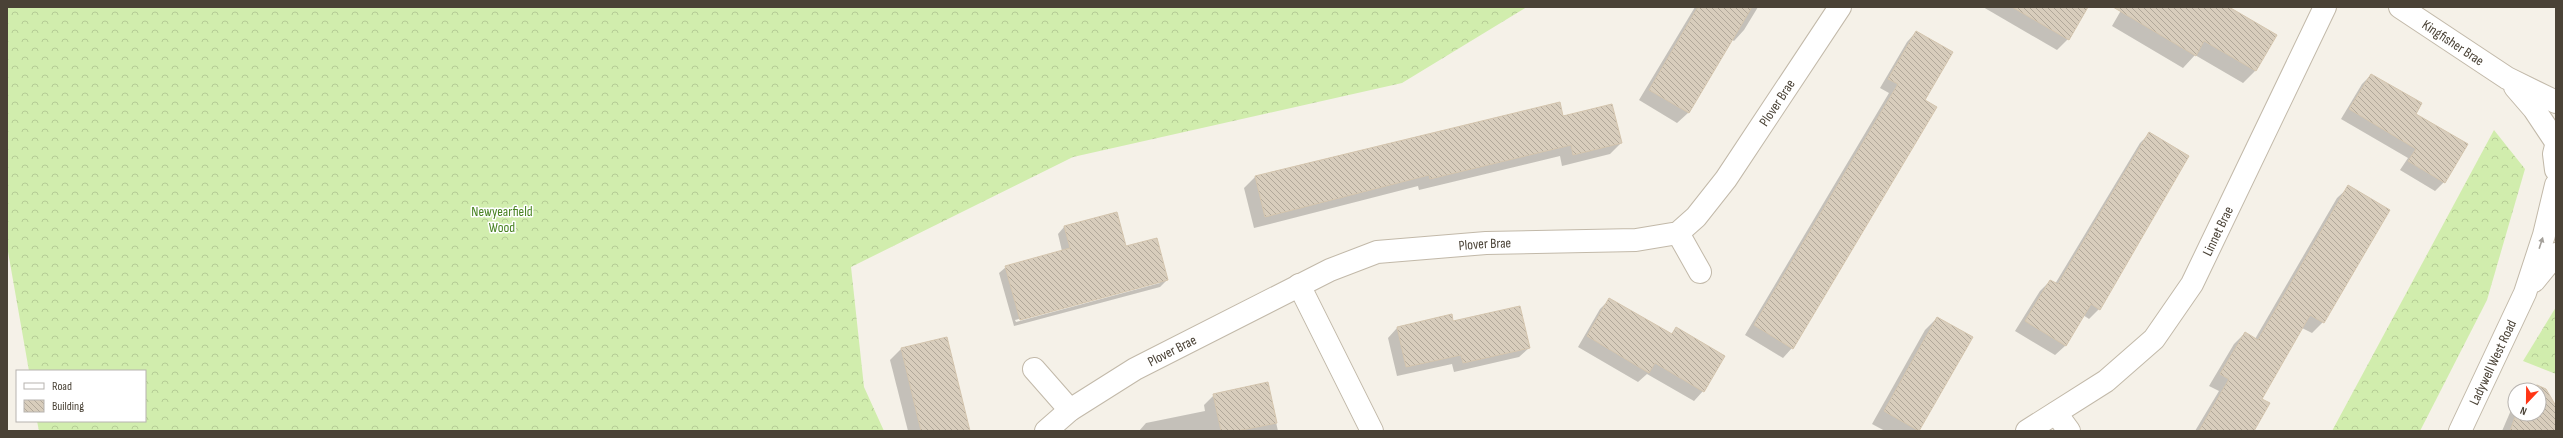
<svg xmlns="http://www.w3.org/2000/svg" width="2563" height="438" viewBox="0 0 2563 438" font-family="'Sofia Sans Condensed',sans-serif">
<defs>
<pattern id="forest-crowns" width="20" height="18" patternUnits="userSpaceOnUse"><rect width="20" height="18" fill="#d1edad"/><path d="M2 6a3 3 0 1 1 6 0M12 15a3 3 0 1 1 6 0" fill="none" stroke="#b5cc95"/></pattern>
<pattern id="building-back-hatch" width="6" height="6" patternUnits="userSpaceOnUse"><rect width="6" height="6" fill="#d8cdbc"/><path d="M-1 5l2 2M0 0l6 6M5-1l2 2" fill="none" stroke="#b1a89a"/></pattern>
</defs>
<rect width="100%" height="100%" fill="#f5f1e8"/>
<!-- forest -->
<g fill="url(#forest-crowns)">
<polygon points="7,7 1527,7 1402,83 1073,157 851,267 864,387 884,431 39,431 37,421 145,421 145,371 29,371 7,246"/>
<polygon points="2494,130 2525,169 2487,300 2420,431 2332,431"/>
<polygon points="2556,307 2556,374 2523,361"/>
</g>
<!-- shadow -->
<g fill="#0003" fill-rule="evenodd">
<polygon points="1695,7 1758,7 1744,30 1734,41 1731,39 1688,113 1677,123 1639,100"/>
<polygon points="1983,7 2087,7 2068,39 2057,50"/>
<polygon points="2123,7 2227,7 2276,36 2255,71 2243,83 2195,55 2183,68 2112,26"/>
<polygon points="1916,32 1924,100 1936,107 1792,348 1783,358 1745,335 1889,93 1880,88 1907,42"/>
<polygon points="2371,75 2415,114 2444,182 2435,191 2400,170 2408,158 2341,119 2362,84"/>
<polygon points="1559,104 1563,118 1621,143 1610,154 1562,166 1560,156 1419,190 1418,186 1254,228 1244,188 1255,177"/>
<polygon points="2150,133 2099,309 2089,319 2083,315 2065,346 2055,355 2015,331 2040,291 2050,281 2055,284 2140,143"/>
<polygon points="2349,187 2323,322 2312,333 2302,328 2260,399 2252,431 2195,431 2219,391 2209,386 2234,344 2245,333 2255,339 2337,198"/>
<path d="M1116,213L1125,247L1167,280L1160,287L1014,326L999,273L1006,267L1062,251L1058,234L1064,227ZM1160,281V283L1016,322L1015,320Z"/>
<polygon points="1609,300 1670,335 1676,329 1703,391 1694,401 1647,374 1638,382 1578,347 1600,309"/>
<polygon points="1937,318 1972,337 1918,431 1885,431 1872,424 1925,330"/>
<polygon points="1453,322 1529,348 1519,357 1454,372 1452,364 1397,376 1388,338 1397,328"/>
<polygon points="901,349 969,431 908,431 890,360"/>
<polygon points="1267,383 1278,431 1139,431 1146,423 1205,411 1204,405 1214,395"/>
<polygon points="2537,386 2546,390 2556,408 2556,431 2502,431 2515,401 2515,414 2539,414 2539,390 2528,390"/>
</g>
<!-- building -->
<g fill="url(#building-back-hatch)" stroke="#d4c5ae">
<polygon points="1698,7 1752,7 1689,113 1649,90"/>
<polygon points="2012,7 2088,7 2069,40"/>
<polygon points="2113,7 2229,7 2277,35 2256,71 2204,41 2196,56"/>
<polygon points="1916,31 1953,52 1925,100 1937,107 1793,349 1754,325 1898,84 1888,79"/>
<polygon points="2371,74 2422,103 2416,114 2468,144 2445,183 2408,161 2416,149 2349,109"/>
<polygon points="1560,102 1563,116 1612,104 1622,143 1573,155 1571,145 1430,179 1429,175 1265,217 1255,176"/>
<polygon points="2149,132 2189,156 2100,310 2091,304 2066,346 2025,321 2050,280 2058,284"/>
<polygon points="2348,185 2390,210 2324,323 2310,315 2262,399 2270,403 2254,431 2199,431 2229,379 2220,374 2245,332 2258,340"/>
<polygon points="1117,212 1126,246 1157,238 1168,280 1020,320 1005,266 1070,248 1064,226"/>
<polygon points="1609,298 1672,334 1676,327 1725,356 1704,392 1655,363 1649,373 1587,336"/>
<polygon points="1520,306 1530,348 1463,363 1461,355 1406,367 1397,327 1452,314 1453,321"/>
<polygon points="1937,317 1973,337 1919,431 1884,411"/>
<polygon points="947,337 970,431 921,431 901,348"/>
<polygon points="1268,382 1277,423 1237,431 1221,431 1213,394"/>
<polygon points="2537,385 2546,389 2556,406 2556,431 2510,431 2516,414 2539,414 2539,390 2525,390"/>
</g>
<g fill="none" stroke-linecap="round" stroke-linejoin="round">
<!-- minor casing -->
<g stroke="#c2b9a9" stroke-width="24">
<g id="minor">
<path id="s1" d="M2400,7L2507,78L2556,102"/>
<polyline points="2515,87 2534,109 2556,142"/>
<polyline points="1678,233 1700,272"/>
<polyline points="1299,285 1372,431"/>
<polyline points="1034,369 1070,410"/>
<polyline points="2056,413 2069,431"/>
<path id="s2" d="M1046,431L1070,410L1135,369L1330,270L1377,252L1486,243L1636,240L1678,233L1696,217L1726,179L1840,7"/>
<path id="s3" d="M2027,431L2106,381L2154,339L2192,284L2325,7"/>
</g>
</g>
<!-- tertiary casing -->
<g stroke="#c2b9a9" stroke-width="24">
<g id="tertiary">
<polyline points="2556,146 2554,154 2556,170"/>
<polyline points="2534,281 2556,254"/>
<path id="s4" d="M2460,431L2525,293L2544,235L2556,185"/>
</g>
</g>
<!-- minor -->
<use href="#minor" stroke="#fff" stroke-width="22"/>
<!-- tertiary -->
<use href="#tertiary" stroke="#fff" stroke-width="22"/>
</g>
<!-- one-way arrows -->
<defs><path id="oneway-solid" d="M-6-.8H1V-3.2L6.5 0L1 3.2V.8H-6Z"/></defs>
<use fill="#a4a09a" href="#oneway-solid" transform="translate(2541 243) rotate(-72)"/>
<g text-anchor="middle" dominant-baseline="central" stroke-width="3" stroke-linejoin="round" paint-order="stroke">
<!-- street labels -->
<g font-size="14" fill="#4a4236" stroke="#fff">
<text stroke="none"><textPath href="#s1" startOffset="64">Kingfisher Brae</textPath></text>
<text stroke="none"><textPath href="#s2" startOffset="844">Plover Brae</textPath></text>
<text stroke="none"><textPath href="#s3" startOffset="283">Linnet Brae</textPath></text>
<text stroke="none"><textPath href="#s2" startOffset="486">Plover Brae</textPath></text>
<text stroke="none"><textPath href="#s2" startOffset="150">Plover Brae</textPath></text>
<text stroke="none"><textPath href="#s4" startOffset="76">Ladywell West Road</textPath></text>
</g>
<!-- park labels -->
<g font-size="14" fill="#488222" stroke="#fff">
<text x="502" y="211">Newyearfield<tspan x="502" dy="16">Wood</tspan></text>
</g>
</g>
<!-- border -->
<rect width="2563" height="438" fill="none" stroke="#4a4236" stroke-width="16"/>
<!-- legend -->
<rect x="16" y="370" width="130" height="52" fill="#ffffff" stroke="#b7b3af"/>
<rect x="24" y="383" width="20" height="6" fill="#ffffff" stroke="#b7b3af"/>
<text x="52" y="390" font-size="12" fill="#4a4236">Road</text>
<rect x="24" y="400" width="20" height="12" fill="url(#building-back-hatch)" stroke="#b7b3af"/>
<text x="52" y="410" font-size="12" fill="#4a4236">Building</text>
<!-- north arrow -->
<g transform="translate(2527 402) rotate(202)"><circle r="19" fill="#ffffff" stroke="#b7b3af"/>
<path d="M0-3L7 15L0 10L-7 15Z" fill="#ff3515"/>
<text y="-6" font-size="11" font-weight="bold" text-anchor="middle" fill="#4a4236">N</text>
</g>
</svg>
